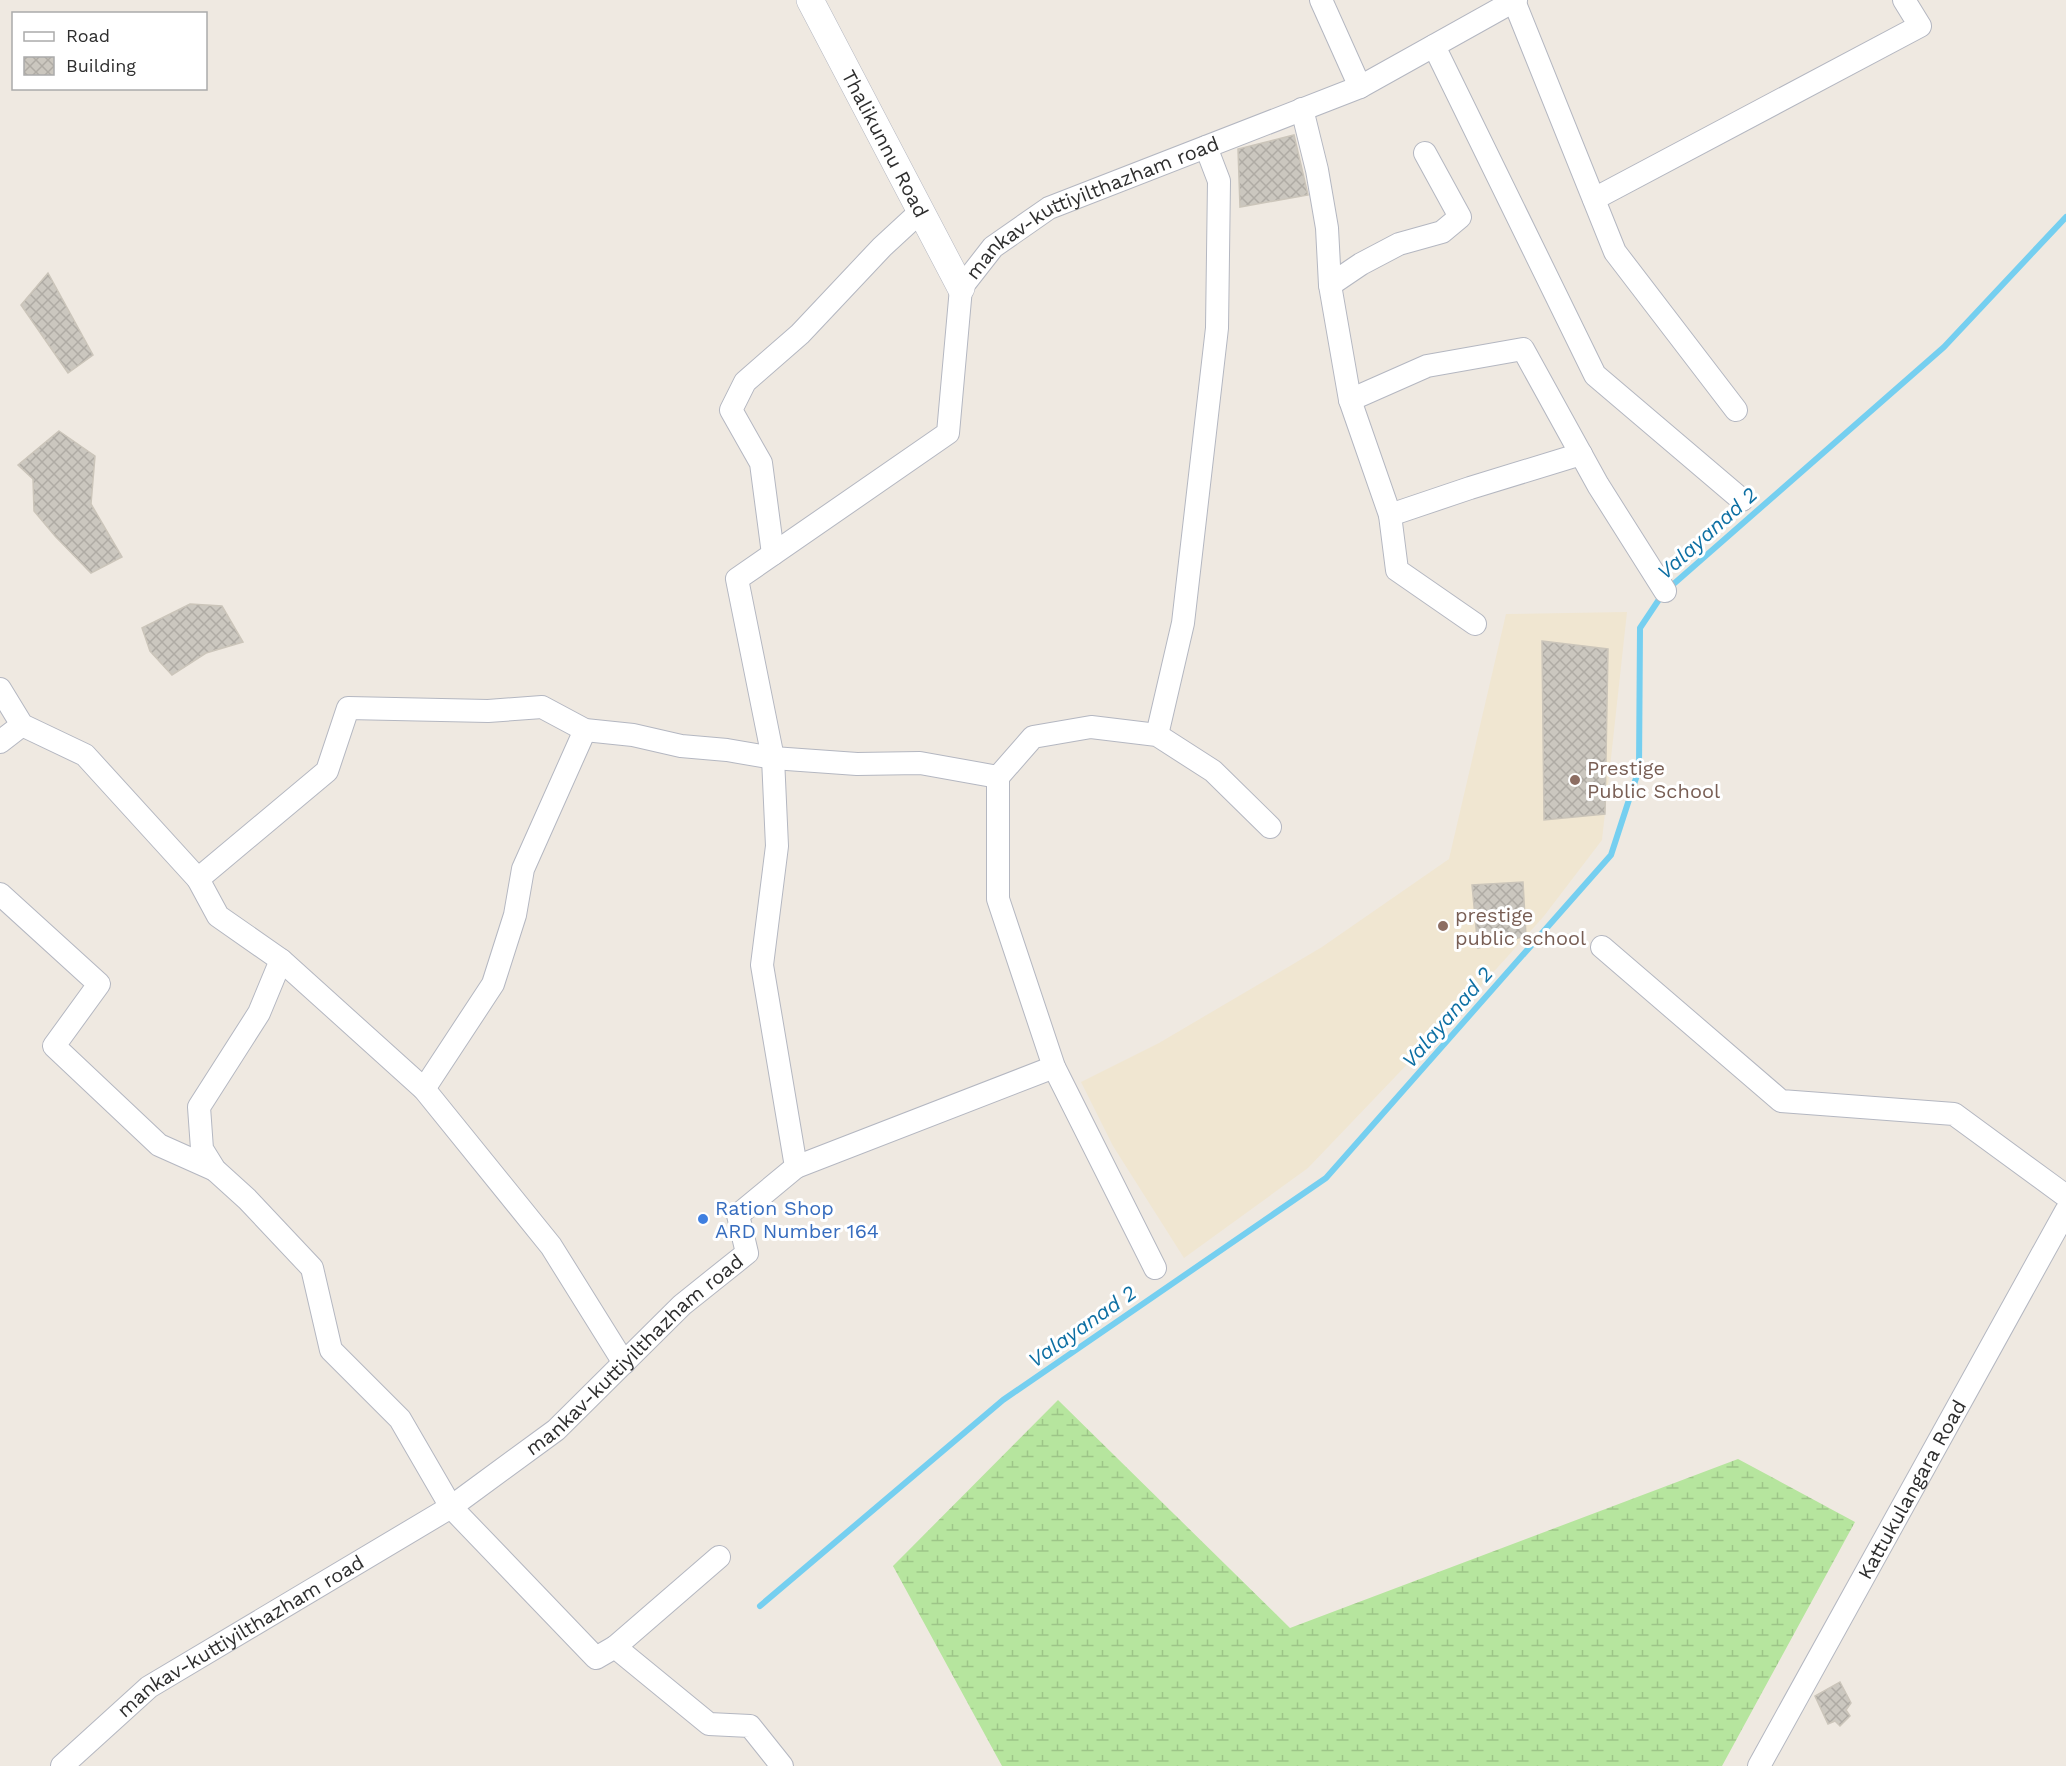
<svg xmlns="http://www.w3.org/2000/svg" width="2066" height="1766" viewBox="0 0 2066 1766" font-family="'Work Sans',sans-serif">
<defs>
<pattern id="wetland-marsh" width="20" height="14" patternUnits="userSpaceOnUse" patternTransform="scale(1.5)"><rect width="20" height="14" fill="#b6e59e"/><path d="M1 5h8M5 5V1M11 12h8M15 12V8" fill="none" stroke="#9dc588"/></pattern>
<pattern id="building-cross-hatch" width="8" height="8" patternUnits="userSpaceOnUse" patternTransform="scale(1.5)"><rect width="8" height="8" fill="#cbc7bf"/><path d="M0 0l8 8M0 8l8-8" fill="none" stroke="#afaba4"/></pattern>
</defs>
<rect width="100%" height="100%" fill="#efe9e1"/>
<!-- education -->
<polygon fill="#f0e6d1" points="1627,612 1602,840 1544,916 1460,1009 1308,1168 1184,1258 1113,1146 1081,1082 1159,1043 1322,947 1449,859 1506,614"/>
<!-- wetland -->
<polygon fill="url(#wetland-marsh)" points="1058,1400 1290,1628 1738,1459 1855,1522 1722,1766 1002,1766 893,1566"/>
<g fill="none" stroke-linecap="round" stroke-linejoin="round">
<!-- stream -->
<g stroke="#75cff0" stroke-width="6">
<polyline points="1669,588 1944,347 2066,217"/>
<polyline points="760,1606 1003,1400 1326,1178 1611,855 1639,769 1640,628 1662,595"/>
</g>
</g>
<!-- building -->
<g fill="url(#building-cross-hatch)" stroke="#cbc5ba" stroke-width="1.5">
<polygon points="1294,135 1308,195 1240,207 1238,149"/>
<polygon points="48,273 93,355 68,373 21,305"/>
<polygon points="59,431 95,456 91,504 122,557 91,573 55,536 34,511 33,479 18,465"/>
<polygon points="190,604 222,606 243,642 206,653 172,675 150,651 142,628"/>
<polygon points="1542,641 1608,649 1605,814 1544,820"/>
<polygon points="1523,882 1526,936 1478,948 1472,885"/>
<polygon points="1840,1682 1851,1703 1846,1710 1850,1716 1840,1726 1835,1721 1828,1724 1815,1696"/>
</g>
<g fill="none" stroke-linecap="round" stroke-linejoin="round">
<!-- minor casing -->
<g stroke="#b4b7c1" stroke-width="24">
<g id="minor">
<polyline points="1321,0 1360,87"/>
<polyline points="1514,1 1615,252 1736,410"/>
<polyline points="1434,46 1595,375 1742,500"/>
<polyline points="1302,109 1317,170 1327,228 1330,285 1350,400"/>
<polyline points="1594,199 1920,26 1904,0"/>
<polyline points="1330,285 1361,264 1399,244 1442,232 1460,217 1425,153"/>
<polyline points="1390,515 1470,488 1581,454"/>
<polyline points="773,554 761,463 731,410 745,382 800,334 882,247 921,211"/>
<polyline points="1475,624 1397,570 1390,515 1350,400 1427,366 1523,349 1598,485 1665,591"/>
<polyline points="0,689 22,725 85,755 198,879"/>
<polyline points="1157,735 1183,623 1217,328 1219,181 1206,147"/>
<polyline points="0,742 22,725"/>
<polyline points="998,777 998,899 1054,1067 1155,1268"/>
<polyline points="0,894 99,984 54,1046 159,1145 215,1170"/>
<polyline points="1602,947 1781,1101 1954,1114 2066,1196"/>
<polyline points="281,960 424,1089 551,1246 624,1363"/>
<polyline points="424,1089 493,984 515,915 523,869 585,730"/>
<polyline points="796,1167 1054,1067"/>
<polyline points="615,1647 719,1557"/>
<path id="s1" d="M62,1766L149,1687L451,1507L556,1430L682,1305L747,1253L738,1215L796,1167L762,965L777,846L773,758L737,579L948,433L961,288L993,247L1049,208L1360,87L1516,0"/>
<polyline points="782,1766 750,1726 709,1724 615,1647 596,1658 451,1507 400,1419 331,1350 312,1268 247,1199 215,1170 202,1149 199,1107 259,1013 281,960 218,916 198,879 327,771 348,708 488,711 542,707 585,730 633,735 681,746 727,750 773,758 857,764 920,763 998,777 1033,737 1091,727 1157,735 1213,771 1270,827"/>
<path id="s2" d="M1759,1766L2066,1211"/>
</g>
</g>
<!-- tertiary casing -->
<g stroke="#b4b7c1" stroke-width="28">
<g id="tertiary">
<path id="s3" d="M810,0L961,288"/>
</g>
</g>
<!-- minor -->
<use href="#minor" stroke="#fff" stroke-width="22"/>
<!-- tertiary -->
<use href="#tertiary" stroke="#fff" stroke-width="27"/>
</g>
<!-- markers -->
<g fill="#8d6e63" stroke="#fff" stroke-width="2">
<circle cx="1575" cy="780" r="6"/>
<circle cx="1443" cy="926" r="6"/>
</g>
<circle fill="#3f7fe0" stroke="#fff" stroke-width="2" cx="703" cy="1219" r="6"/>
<g text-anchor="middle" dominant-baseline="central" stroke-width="6" stroke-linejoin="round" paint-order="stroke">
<!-- street labels -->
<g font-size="20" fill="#2e2e2e" stroke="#fff">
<text stroke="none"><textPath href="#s3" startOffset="162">Thalikunnu Road</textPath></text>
<text stroke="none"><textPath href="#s1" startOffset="2130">mankav-kuttiyilthazham road</textPath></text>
<text stroke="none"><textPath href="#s1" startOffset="708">mankav-kuttiyilthazham road</textPath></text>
<text stroke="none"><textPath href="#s2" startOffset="316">Kattukulangara Road</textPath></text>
<text stroke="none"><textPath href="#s1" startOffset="222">mankav-kuttiyilthazham road</textPath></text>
</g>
<!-- education labels -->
<g font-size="20" fill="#785e54" stroke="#fff" text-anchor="start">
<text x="1587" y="768">Prestige<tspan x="1587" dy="23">Public School</tspan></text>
<text x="1455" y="915">prestige<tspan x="1455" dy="23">public school</tspan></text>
</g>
<!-- shop labels -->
<g font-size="20" fill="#366cbe" stroke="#fff" text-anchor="start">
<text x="715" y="1208">Ration Shop<tspan x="715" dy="23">ARD Number 164</tspan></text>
</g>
<!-- water labels -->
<g font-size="21" font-style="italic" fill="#0d6fa3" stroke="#fff">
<text transform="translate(1707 533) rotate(-42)">Valayanad 2</text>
<text transform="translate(1447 1017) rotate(-49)">Valayanad 2</text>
<text transform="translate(1082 1326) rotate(-35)">Valayanad 2</text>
</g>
</g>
<!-- legend -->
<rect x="12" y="12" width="195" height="78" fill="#ffffff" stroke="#ababab" stroke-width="1.5"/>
<rect x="24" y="32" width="30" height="9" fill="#ffffff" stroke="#ababab" stroke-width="1.5"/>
<text x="66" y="42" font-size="18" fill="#2e2e2e">Road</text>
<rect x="24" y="57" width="30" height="18" fill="url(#building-cross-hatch)" stroke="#ababab" stroke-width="1.5"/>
<text x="66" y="72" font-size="18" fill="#2e2e2e">Building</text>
</svg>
